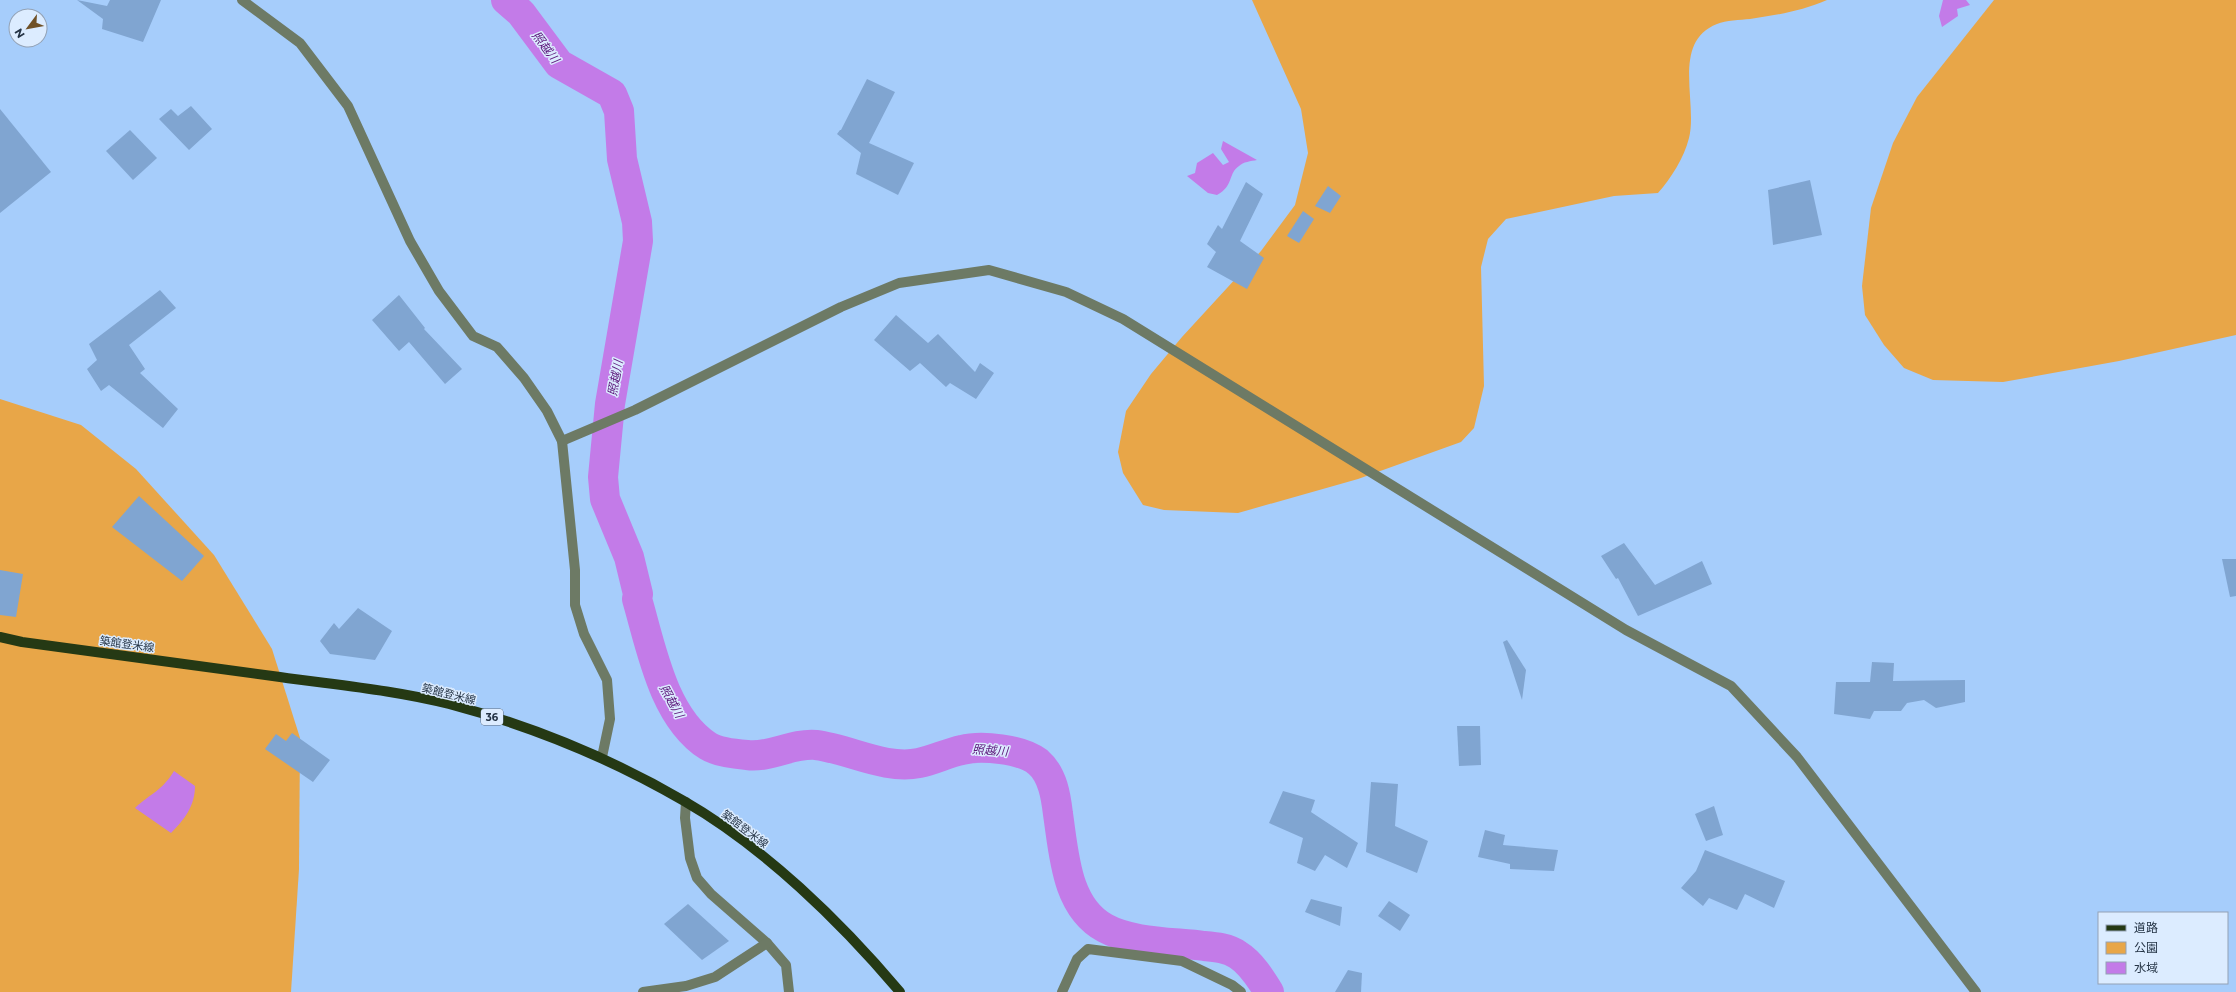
<svg xmlns="http://www.w3.org/2000/svg" width="2236" height="992" viewBox="0 0 2236 992" font-family="Montserrat,'Noto Sans JP',sans-serif">
<rect width="100%" height="100%" fill="#a6cdfb"/>
<!-- green -->
<g fill="#e8a648">
<path d="M1252,0H1827C1802,11 1777,15 1750,19C1740,20 1726,20 1717,24C1671,42 1698,103 1689,138C1684,158 1671,178 1658,193L1614,196L1506,219L1488,239L1481,267L1484,386L1474,428L1461,442L1358,479L1238,513L1164,510L1143,505L1123,473L1118,452L1126,411L1151,374L1182,337L1261,251L1295,205L1308,153L1301,109Z"/>
<polygon points="1994,0 2236,0 2236,335 2119,361 2003,382 1933,380 1904,368 1884,345 1865,315 1862,286 1871,208 1893,143 1917,97"/>
<polygon points="0,399 81,425 136,469 214,555 272,649 300,738 299,869 291,992 0,992"/>
</g>
<!-- water -->
<g fill="#c37be8">
<polygon points="1943,0 1966,0 1970,5 1957,9 1958,16 1942,27 1939,16"/>
<path d="M1223,141L1257,160C1251,161 1243,162 1239,166C1228,173 1234,186 1217,195L1208,193L1187,176L1195,173L1197,163L1213,153L1223,165L1229,162L1221,149Z"/>
<path d="M174,771L195,786C195,806 184,820 171,833L135,808C151,793 162,791 174,771Z"/>
</g>
<g fill="none" stroke-linecap="round" stroke-linejoin="round">
<!-- river -->
<path stroke="#c37be8" stroke-width="30" d="M506,0L521,13L559,64L612,94L619,111L622,159L637,222L638,241L610,404L603,477L605,499L629,557L638,594L637,599C651,647 663,717 708,746C717,752 736,754 747,755C771,758 791,743 816,745C849,749 885,770 919,763C934,760 947,753 962,750C981,745 1022,749 1038,762C1053,775 1056,797 1058,814C1064,854 1066,907 1105,928C1132,943 1174,942 1204,946C1216,947 1228,948 1238,955C1251,963 1261,979 1269,992"/>
</g>
<!-- building -->
<g fill="#80a5d1">
<polygon points="77,0 107,6 110,0 161,0 143,42 102,29 103,19"/>
<polygon points="867,79 895,92 869,143 914,163 898,195 856,174 861,153 837,134 840,130 841,130"/>
<polygon points="191,106 212,129 189,150 159,119 171,109 178,116"/>
<polygon points="0,109 51,172 0,213"/>
<polygon points="130,130 157,158 133,180 106,151"/>
<polygon points="1810,180 1822,235 1773,245 1768,190"/>
<polygon points="1246,182 1263,194 1240,241 1264,258 1247,289 1207,267 1216,252 1207,244 1218,225 1222,229"/>
<polygon points="1328,186 1341,196 1330,213 1315,206"/>
<polygon points="1303,211 1314,219 1299,243 1287,236"/>
<polygon points="160,290 176,308 129,345 145,369 140,373 178,409 163,428 109,385 101,391 87,369 97,360 89,344"/>
<polygon points="399,295 425,328 424,329 462,369 445,384 409,342 399,351 372,320"/>
<polygon points="896,315 928,343 938,334 975,372 980,363 994,373 976,399 950,383 946,387 920,363 910,371 874,340"/>
<polygon points="139,496 204,556 182,581 112,527"/>
<polygon points="1624,543 1655,585 1702,561 1712,584 1638,616 1618,578 1616,579 1601,556"/>
<polygon points="2222,559 2236,559 2236,596 2230,597"/>
<polygon points="0,570 23,574 16,617 0,615"/>
<polygon points="358,608 392,631 375,660 330,654 320,641 334,623 339,629"/>
<polygon points="1507,640 1526,670 1522,700 1503,642"/>
<polygon points="1872,662 1894,663 1893,681 1965,680 1965,702 1936,708 1924,700 1907,703 1901,711 1874,711 1870,719 1834,714 1836,682 1870,682"/>
<polygon points="1457,726 1480,726 1481,765 1459,766"/>
<polygon points="292,733 330,760 313,782 265,749 276,734 286,741"/>
<polygon points="1371,782 1398,784 1395,826 1428,841 1417,873 1366,852"/>
<polygon points="1283,791 1315,800 1311,812 1358,843 1347,868 1325,855 1315,871 1297,863 1303,838 1269,823"/>
<polygon points="1714,806 1723,835 1706,841 1695,814"/>
<polygon points="1485,830 1505,835 1503,845 1558,850 1554,871 1510,869 1510,864 1478,857"/>
<polygon points="1705,850 1785,881 1774,908 1745,894 1737,910 1709,898 1703,906 1681,888 1696,871"/>
<polygon points="1311,899 1342,907 1340,926 1305,912"/>
<polygon points="1389,901 1410,915 1400,931 1378,916"/>
<polygon points="688,904 729,941 702,960 664,924"/>
<polygon points="1348,970 1362,973 1361,992 1335,992"/>
</g>
<g fill="none" stroke-linecap="round" stroke-linejoin="round">
<!-- minor -->
<g stroke="#6d7a65" stroke-width="10">
<polyline points="242,0 300,43 348,106 410,241 439,291 473,336 497,347 524,378 547,411 562,441 575,570 575,605 584,634 607,680 610,719 602,757"/>
<polyline points="562,441 635,410 841,307 899,283 989,270 1066,292 1123,319 1626,630 1731,686 1797,757 1976,992"/>
<polyline points="686,802 685,818 690,858 697,878 711,894 767,943 786,965 789,992"/>
<polyline points="643,992 686,986 715,977 767,943"/>
<polyline points="1062,992 1077,959 1088,949 1182,961 1232,985 1241,992"/>
</g>
<!-- major -->
<path stroke="#253914" stroke-width="10" d="M0,637L22,642C108,654 194,665 280,677C336,685 394,690 449,704C532,726 610,758 684,801C764,847 841,922 900,992"/>
</g>
<g text-anchor="middle" dominant-baseline="central" stroke-width="3" stroke-linejoin="round" paint-order="stroke">
<!-- shield labels -->
<rect fill="#dcecff" stroke="#5c6b7e" stroke-width="1" x="481" y="709" width="22" height="16" rx="3"/>
<g font-size="10" font-weight="bold" fill="#253446">
<text x="492" y="717">36</text>
</g>
<!-- street labels -->
<g font-size="11" fill="#253446" stroke="#dcecff">
<text transform="translate(127 644) rotate(8)">築館登米線</text>
<text transform="translate(449 694) rotate(14)">築館登米線</text>
<text transform="translate(745 829) rotate(37)">築館登米線</text>
</g>
<!-- water labels -->
<g font-size="12" font-style="italic" fill="#5c177a" stroke="#dcecff">
<text transform="translate(546 47) rotate(53)">照越川</text>
<text transform="translate(615 378) rotate(-80)">照越川</text>
<text transform="translate(672 701) rotate(61)">照越川</text>
<text transform="translate(990 750) rotate(4)">照越川</text>
</g>
</g>
<!-- legend -->
<rect x="2098" y="912" width="130" height="72" fill="#dcecff" stroke="#93a2b5"/>
<rect x="2106" y="925" width="20" height="6" fill="#253914" stroke="#93a2b5"/>
<text x="2134" y="932" font-size="12" fill="#253446">道路</text>
<rect x="2106" y="942" width="20" height="12" fill="#e8a648" stroke="#93a2b5"/>
<text x="2134" y="952" font-size="12" fill="#253446">公園</text>
<rect x="2106" y="962" width="20" height="12" fill="#c37be8" stroke="#93a2b5"/>
<text x="2134" y="972" font-size="12" fill="#253446">水域</text>
<!-- north arrow -->
<g transform="translate(28 28) rotate(238)"><circle r="19" fill="#dcecff" stroke="#93a2b5"/>
<path d="M0-3L7 15L0 10L-7 15Z" fill="#705126"/>
<text y="-6" font-size="11" font-weight="bold" text-anchor="middle" fill="#253446">N</text>
</g>
</svg>
